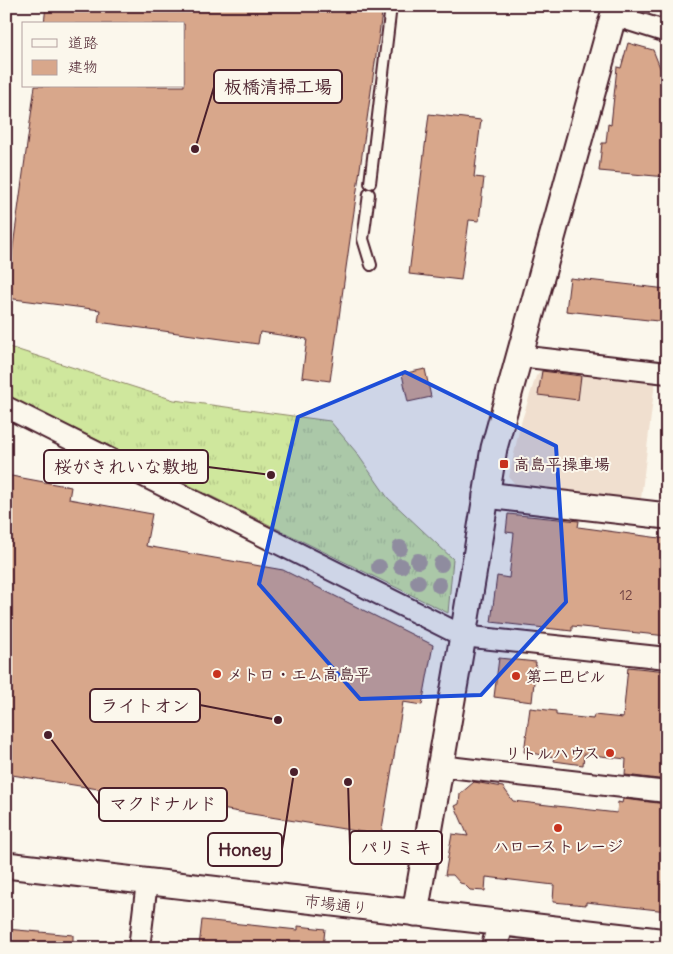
<svg xmlns="http://www.w3.org/2000/svg" width="673" height="954" viewBox="0 0 673 954" font-family="Delius,'Klee One',sans-serif">
<defs>
<pattern id="grass-tufts" width="24" height="20" patternUnits="userSpaceOnUse" patternTransform="scale(1.25)"><rect width="24" height="20" fill="#cfe79d"/><path d="M3 7l-1-3M5 7V3M7 7l1-3M15 17l-1-3M17 17v-4M19 17l1-3" fill="none" stroke="#b3c687"/></pattern>
</defs>
<rect width="100%" height="100%" fill="#fbf7ec"/>
<filter id="ink" filterUnits="userSpaceOnUse"><feTurbulence type="fractalNoise" baseFrequency=".02" numOctaves="2"/><feDisplacementMap in="SourceGraphic" scale="10" xChannelSelector="R" yChannelSelector="G"/><feConvolveMatrix kernelMatrix="1 2 1 2 8 2 1 2 1" color-interpolation-filters="sRGB"/></filter>
<g filter="url(#ink)">
<!-- built -->
<polygon fill="#f0dfcf" points="542,369 655,382 641,499 515,484 509,477 520,426 536,376"/>
<!-- grass -->
<polygon fill="url(#grass-tufts)" stroke="#8c8364" points="6,346 174,400 330,421 356,452 388,498 453,559 448,613 6,395"/>
<!-- building -->
<g fill="#d8a78b" stroke="#4a1f2b">
<polygon points="46,6 383,6 330,381 302,377 307,339 260,332 258,344 98,322 100,310 6,298 35,86 184,86 184,24 44,24"/>
<polygon points="628,43 653,50 661,70 667,71 667,177 599,171 602,143 606,143 608,124 611,125 617,67 621,68"/>
<polygon points="429,114 481,120 474,177 484,178 479,221 469,220 461,280 409,274"/>
<polygon points="570,278 667,289 667,322 566,311"/>
<polygon points="425,369 431,397 408,402 402,374"/>
<polygon points="542,371 581,376 578,400 538,395"/>
<polygon points="6,475 71,487 69,499 152,514 146,546 283,570 433,645 422,705 403,702 381,835 6,774"/>
<polygon points="508,514 579,521 578,527 667,539 667,636 572,626 572,631 491,622 497,576 509,578 514,533 506,532"/>
<polygon points="499,658 536,662 532,702 494,697"/>
<polygon points="628,667 667,671 667,780 625,775 626,759 584,754 583,765 554,761 555,757 524,752 530,708 556,711 556,715 593,719 594,715 623,718"/>
<polygon points="474,782 503,787 513,801 617,813 618,802 622,803 623,799 667,804 667,911 586,902 586,905 553,902 554,885 486,877 485,891 470,890 464,884 460,883 453,875 445,875 452,834 468,836 455,806 459,804 460,794"/>
<polygon points="202,920 298,930 298,926 325,929 323,948 199,947"/>
<polygon points="6,929 73,935 73,948 6,948"/>
</g>
<g fill="none" stroke-linecap="round" stroke-linejoin="round">
<!-- service casing -->
<g stroke="#4a1f2b" stroke-width="14">
<g id="service">
<polyline points="370,183 391,6"/>
<polyline points="369,194 363,239 371,265"/>
</g>
</g>
<!-- minor casing -->
<g stroke="#4a1f2b" stroke-width="24">
<g id="minor">
<polyline points="613,15 667,32"/>
<polyline points="519,356 667,373"/>
<polyline points="6,407 463,636 667,658"/>
<polyline points="440,766 667,792"/>
<polyline points="139,948 147,882"/>
</g>
</g>
<!-- tertiary casing -->
<g stroke="#4a1f2b" stroke-width="29">
<g id="tertiary">
<polyline points="486,495 667,516"/>
<polyline points="6,865 667,942"/>
<polyline points="415,913 463,636 494,448 616,6"/>
<polyline points="494,948 501,923"/>
</g>
</g>
<!-- service -->
<use href="#service" stroke="#fbf7ec" stroke-width="10"/>
<!-- minor -->
<use href="#minor" stroke="#fbf7ec" stroke-width="20"/>
<!-- tertiary -->
<use href="#tertiary" stroke="#fbf7ec" stroke-width="25"/>
</g>
<!-- trees -->
<g fill="#ac9c92">
<circle cx="400" cy="548" r="8"/>
<circle cx="418" cy="561" r="8"/>
<circle cx="441" cy="564" r="8"/>
<circle cx="401" cy="566" r="8"/>
<circle cx="379" cy="567" r="8"/>
<circle cx="418" cy="582" r="8"/>
<circle cx="439" cy="585" r="8"/>
</g>
</g>
<!-- marked area -->
<path fill="#1d4ed8" fill-opacity="0.2" stroke="#1d4ed8" stroke-width="4" stroke-linejoin="round" d="M405,372L556,446L566,602L481,695L360,699L259,584L298,417Z"/>
<!-- markers -->
<g fill="#c8321e" stroke="#fbf7ec" stroke-width="2">
<rect x="499" y="459" width="10" height="10" rx="2.5"/>
<circle cx="217" cy="674" r="5"/>
<circle cx="516" cy="676" r="5"/>
<circle cx="610" cy="753" r="5"/>
<circle cx="558" cy="828" r="5"/>
</g>
<g text-anchor="middle" dominant-baseline="central" stroke-width="4" stroke-linejoin="round" paint-order="stroke">
<!-- number labels -->
<g font-size="14" fill="#6e4143">
<text x="626" y="595">12</text>
</g>
<!-- poi labels -->
<g font-size="16" font-weight="bold" fill="#4a1f2b" stroke="#fbf7ec" text-anchor="start">
<text x="514" y="464">高島平操車場</text>
<text x="227" y="674">メトロ・エム高島平</text>
<text x="526" y="676">第二巴ビル</text>
<text x="600" y="753" text-anchor="end">リトルハウス</text>
<text x="558" y="846" text-anchor="middle">ハローストレージ</text>
</g>
<!-- street labels -->
<g font-size="16" fill="#4a1f2b" stroke="#fbf7ec">
<text transform="translate(336 904) rotate(7)">市場通り</text>
</g>
</g>
<!-- callouts -->
<path fill="none" stroke="#4a1f2b" stroke-width="2" d="M195 149L214 87M271 475L208 467M278 720L200 705M48 735L99 804M348 782L350 847M294 772L282 849"/>
<g fill="#4a1f2b" stroke="#fbf7ec" stroke-width="2">
<circle cx="195" cy="149" r="5"/>
<circle cx="271" cy="475" r="5"/>
<circle cx="278" cy="720" r="5"/>
<circle cx="48" cy="735" r="5"/>
<circle cx="348" cy="782" r="5"/>
<circle cx="294" cy="772" r="5"/>
</g>
<g fill="#fbf7ec" stroke="#4a1f2b" stroke-width="2">
<rect x="214" y="70" width="128" height="33" rx="5"/>
<rect x="44" y="450" width="164" height="33" rx="5"/>
<rect x="90" y="689" width="110" height="33" rx="5"/>
<rect x="99" y="788" width="128" height="33" rx="5"/>
<rect x="350" y="831" width="92" height="33" rx="5"/>
<rect x="208" y="833" width="74" height="33" rx="5"/>
</g>
<g font-size="18" text-anchor="middle" font-weight="bold" fill="#4a1f2b">
<text x="278" y="93">板橋清掃工場</text>
<text x="126" y="473">桜がきれいな敷地</text>
<text x="145" y="712">ライトオン</text>
<text x="163" y="810">マクドナルド</text>
<text x="396" y="854">パリミキ</text>
<text x="245" y="856">Honey</text>
</g>
<!-- margin -->
<rect width="673" height="954" fill="none" stroke="#fbf7ec" stroke-width="25"/>
<rect x="12" y="12" width="648" height="929" fill="none" stroke="#4a1f2b" stroke-width="2" filter="url(#ink)"/>
<!-- legend -->
<rect x="22" y="22" width="162" height="65" fill="#fbf7ec" stroke="#b4a19f"/>
<rect x="32" y="39" width="25" height="8" fill="#fbf7ec" stroke="#b4a19f"/>
<text x="68" y="48" font-size="15" fill="#4a1f2b">道路</text>
<rect x="32" y="60" width="25" height="15" fill="#d8a78b" stroke="#b4a19f"/>
<text x="68" y="72" font-size="15" fill="#4a1f2b">建物</text>
</svg>
